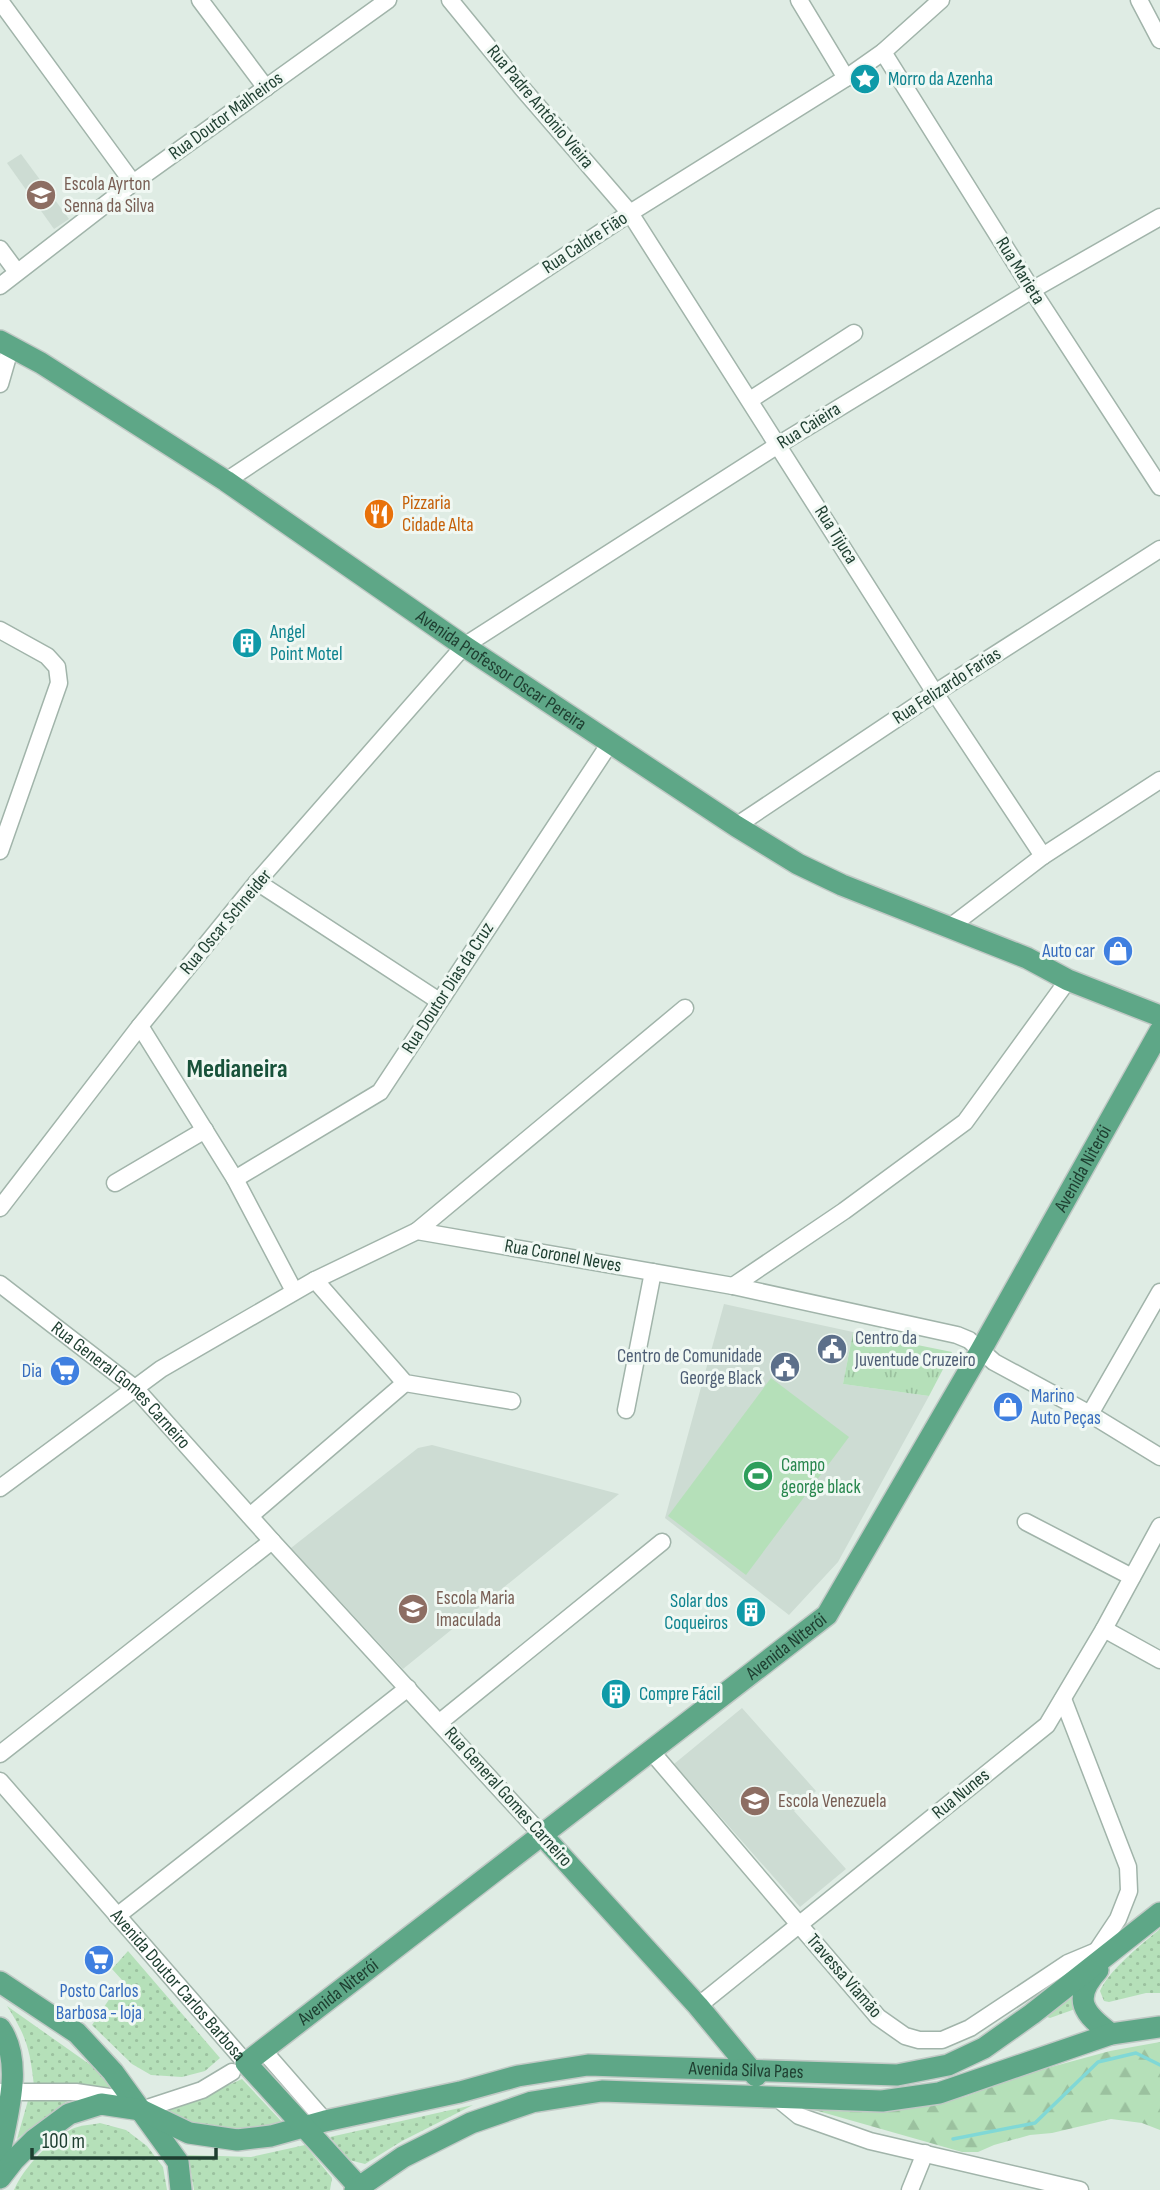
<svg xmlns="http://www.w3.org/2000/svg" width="1160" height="2190" viewBox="0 0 1160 2190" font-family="'Sofia Sans Condensed',sans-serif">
<defs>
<pattern id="grass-dots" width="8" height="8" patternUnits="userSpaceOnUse" patternTransform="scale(1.75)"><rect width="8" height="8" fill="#b5e0b9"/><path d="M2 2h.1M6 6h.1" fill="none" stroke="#9bc19f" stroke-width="1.8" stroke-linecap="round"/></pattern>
<pattern id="forest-firs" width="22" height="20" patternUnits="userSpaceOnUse" patternTransform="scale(1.75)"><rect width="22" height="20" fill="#b5e0b9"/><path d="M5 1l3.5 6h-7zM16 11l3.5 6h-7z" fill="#9bc19f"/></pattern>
<pattern id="park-tufts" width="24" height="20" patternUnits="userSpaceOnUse" patternTransform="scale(1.75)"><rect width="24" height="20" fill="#b5e0b9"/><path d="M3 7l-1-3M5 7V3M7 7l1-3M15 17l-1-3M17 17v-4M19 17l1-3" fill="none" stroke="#9bc19f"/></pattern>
</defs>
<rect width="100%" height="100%" fill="#dfece4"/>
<!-- built -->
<g fill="#cddcd3">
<polygon points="21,154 69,219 54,229 7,163"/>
<polygon points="724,1304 853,1332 843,1384 929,1396 838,1562 789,1615 665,1518"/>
<polygon points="432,1445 619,1494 403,1669 291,1548 418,1448"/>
<polygon points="742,1708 816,1791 794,1811 846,1869 800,1907 674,1764"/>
</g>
<!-- grass -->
<g fill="url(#grass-dots)">
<path d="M1160,1929V1993H1146L1109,2002L1104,2001L1100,1991C1108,1971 1143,1943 1160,1929Z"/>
<polygon points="128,1951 220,2058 205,2071 182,2077 151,2075 132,2064 92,2025 122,1980 112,1969"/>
<polygon points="1076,1996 1078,2008 1050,2018 1041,2015"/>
<path d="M7,2006L92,2066L114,2088L34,2086C30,2050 27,2037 7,2006Z"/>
<polygon points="242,2079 283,2123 239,2132 186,2127 161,2115 170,2105 204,2096"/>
<polygon points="29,2097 70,2099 17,2139"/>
<polygon points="473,2105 402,2141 365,2164 349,2160 330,2137"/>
<path d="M100,2123L126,2130L147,2146L163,2167L167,2190H14C24,2167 50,2140 72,2129C80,2125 91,2125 100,2123Z"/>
<polygon points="305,2145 332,2178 330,2190 194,2190 188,2155 251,2157"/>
</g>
<!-- forest -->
<polygon fill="url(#forest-firs)" points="1160,2042 1160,2130 1142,2123 1111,2119 1052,2133 1030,2135 994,2145 978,2152 962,2152 804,2107 882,2109 931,2106 967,2096 1018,2076 1110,2051"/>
<!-- park -->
<polygon fill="url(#park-tufts)" points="853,1332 952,1352 929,1396 843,1384"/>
<!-- garden -->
<polygon fill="#b5e0b9" points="771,1378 849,1437 746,1575 668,1516"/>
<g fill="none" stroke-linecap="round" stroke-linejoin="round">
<!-- stream -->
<polyline stroke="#80d8d6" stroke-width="3.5" points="953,2139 1035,2123 1098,2062 1136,2053 1160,2065"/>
<!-- minor casing -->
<g stroke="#a1b4aa" stroke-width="19">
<g id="minor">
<polyline points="200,0 266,88"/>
<polyline points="450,0 522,88 630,213 935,693 1043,856"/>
<polyline points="799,0 846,78"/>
<polyline points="1139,0 1160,40"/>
<polyline points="0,1 133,183"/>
<polyline points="883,52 1032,290 1160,487"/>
<polyline points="0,249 17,272"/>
<polyline points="0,286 133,183 388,0"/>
<polyline points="0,384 11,346"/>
<polyline points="750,400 854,333"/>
<polyline points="226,481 630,213 846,78 883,52 941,0"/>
<polyline points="0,630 47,656 57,667 59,683 0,851"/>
<polyline points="736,826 935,693 1160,549"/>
<polyline points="257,882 439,1001"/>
<polyline points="950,927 1043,856 1160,780"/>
<polyline points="140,1026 235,1179 294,1291"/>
<polyline points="235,1179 380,1092 610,743"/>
<polyline points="115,1183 205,1130"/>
<polyline points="0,1208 140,1026 257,882 464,646 778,445 1032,290 1160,217"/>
<polyline points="417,1231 685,1008"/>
<polyline points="315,1280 405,1383 512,1401"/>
<path id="s1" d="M0,1284L136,1389L272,1541L542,1835"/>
<polyline points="733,1286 844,1211 965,1122 1068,980"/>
<polyline points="626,1410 653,1272"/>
<polyline points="1090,1414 1160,1292"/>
<polyline points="0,1488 161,1369 315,1280 417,1231 733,1286 957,1335 969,1340 994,1362 1090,1414 1160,1457"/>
<polyline points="250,1516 405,1383"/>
<polyline points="1026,1522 1132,1577"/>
<polyline points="1104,1629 1160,1660"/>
<polyline points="1063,1699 1128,1867 1129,1891 1118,1919 1096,1952"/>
<polyline points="440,1722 662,1542"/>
<polyline points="651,1751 878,2017 905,2036 919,2040 942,2040 970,2028 1068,1963 1111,1945"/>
<polyline points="0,1754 272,1541"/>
<path id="s2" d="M0,1781L246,2063"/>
<polyline points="117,1916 408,1688"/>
<polyline points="698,2006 1047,1725 1104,1629 1160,1526"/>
<polyline points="263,2050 325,2121"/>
<polyline points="0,2092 76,2092 116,2098"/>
<polyline points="777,2098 799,2116 870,2141 1080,2190"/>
<polyline points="136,2108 141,2110 202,2090 232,2072"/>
<polyline points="910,2190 925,2153"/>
</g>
</g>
<!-- major casing -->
<g stroke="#c0c9c5" stroke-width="24">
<g id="major">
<path id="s3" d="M0,341L41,363L226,481L464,646L736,826L798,864L842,885L1027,958L1068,980L1160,1016"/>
<polyline points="542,1835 698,2006 756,2076"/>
<path d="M1098,1970C1071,1999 1084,2014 1111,2034"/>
<polyline points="0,1982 77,2033 113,2072 178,2162 181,2190"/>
<path d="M0,2028C24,2062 7,2115 0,2153"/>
<path id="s4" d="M0,2178L14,2160L34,2140L69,2114L101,2104L141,2110L189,2133L237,2140L271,2136L325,2121L460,2092L518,2076L588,2065L897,2075L948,2065L984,2048L1032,2014L1160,1913"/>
<path id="s5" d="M359,2187L246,2063L827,1615L981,1350L1160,1031"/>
<polyline points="355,2190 403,2157 471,2123 532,2102 602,2091 882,2101 939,2093 1111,2034 1160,2027"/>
</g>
</g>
<!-- minor -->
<use href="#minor" stroke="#fff" stroke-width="16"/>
<!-- major -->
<use href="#major" stroke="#5ea787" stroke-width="21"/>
</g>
<!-- icons -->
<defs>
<g id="sight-disc" transform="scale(1.575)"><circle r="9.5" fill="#0f9aa8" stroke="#f0f8f3"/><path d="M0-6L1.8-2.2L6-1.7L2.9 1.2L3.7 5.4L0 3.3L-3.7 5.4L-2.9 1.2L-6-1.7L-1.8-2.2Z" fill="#fff"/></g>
<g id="school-disc" transform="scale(1.575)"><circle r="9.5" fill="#8d6e63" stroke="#f0f8f3"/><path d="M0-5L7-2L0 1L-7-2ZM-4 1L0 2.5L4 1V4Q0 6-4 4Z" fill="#fff"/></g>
<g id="restaurant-disc" transform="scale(1.575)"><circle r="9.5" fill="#e8710a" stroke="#f0f8f3"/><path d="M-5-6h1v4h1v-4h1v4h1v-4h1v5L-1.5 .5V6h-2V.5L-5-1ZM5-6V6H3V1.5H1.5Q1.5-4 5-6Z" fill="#fff"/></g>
<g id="building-disc" transform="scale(1.575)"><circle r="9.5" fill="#0f9aa8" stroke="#f0f8f3"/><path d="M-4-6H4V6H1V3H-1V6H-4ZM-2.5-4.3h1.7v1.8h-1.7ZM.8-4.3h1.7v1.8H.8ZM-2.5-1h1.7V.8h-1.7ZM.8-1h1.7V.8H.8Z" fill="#fff"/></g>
<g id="shop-disc" transform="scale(1.575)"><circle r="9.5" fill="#3f7fe0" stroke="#f0f8f3"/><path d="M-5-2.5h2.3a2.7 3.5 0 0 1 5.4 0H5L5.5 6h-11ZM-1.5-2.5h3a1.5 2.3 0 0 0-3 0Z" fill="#fff"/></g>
<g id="civic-disc" transform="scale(1.575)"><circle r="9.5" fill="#5c6f8a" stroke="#f0f8f3"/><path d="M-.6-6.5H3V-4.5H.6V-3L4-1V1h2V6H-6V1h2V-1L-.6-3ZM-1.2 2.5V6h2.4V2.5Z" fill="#fff"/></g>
<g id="supermarket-disc" transform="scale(1.575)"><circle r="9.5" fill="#3f7fe0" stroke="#f0f8f3"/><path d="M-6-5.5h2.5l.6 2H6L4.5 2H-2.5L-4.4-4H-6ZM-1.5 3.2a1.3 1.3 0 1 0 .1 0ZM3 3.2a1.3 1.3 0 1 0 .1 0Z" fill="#fff"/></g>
<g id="stadium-disc" transform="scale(1.575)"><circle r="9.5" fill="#2e9e5b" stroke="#f0f8f3"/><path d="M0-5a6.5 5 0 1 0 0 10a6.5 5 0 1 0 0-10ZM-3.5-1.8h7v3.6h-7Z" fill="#fff"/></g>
</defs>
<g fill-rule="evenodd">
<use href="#sight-disc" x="865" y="79"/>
<use href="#school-disc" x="41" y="195"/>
<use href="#restaurant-disc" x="379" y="514"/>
<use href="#building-disc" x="247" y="643"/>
<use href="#shop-disc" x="1118" y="951"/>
<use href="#civic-disc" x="832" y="1349"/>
<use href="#civic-disc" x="785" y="1367"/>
<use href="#supermarket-disc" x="65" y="1371"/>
<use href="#shop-disc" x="1008" y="1407"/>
<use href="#stadium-disc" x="758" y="1476"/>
<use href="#school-disc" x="413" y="1609"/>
<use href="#building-disc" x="751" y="1612"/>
<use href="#building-disc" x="616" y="1694"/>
<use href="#school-disc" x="755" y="1801"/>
<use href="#supermarket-disc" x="99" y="1960"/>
</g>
<g text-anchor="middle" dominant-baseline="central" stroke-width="6" stroke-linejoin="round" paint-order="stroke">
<!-- culture labels -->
<g font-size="19" fill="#0d838f" stroke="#f0f8f3" text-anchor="start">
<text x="888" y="79">Morro da Azenha</text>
<text x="270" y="632">Angel<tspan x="270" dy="22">Point Motel</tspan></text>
<text x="728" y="1601" text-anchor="end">Solar dos<tspan x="728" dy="22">Coqueiros</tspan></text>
<text x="639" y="1694">Compre Fácil</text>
</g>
<!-- street labels -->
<g font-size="19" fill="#1e3e30" stroke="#f0f8f3">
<text transform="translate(540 107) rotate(50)">Rua Padre Antônio Vieira</text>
<text transform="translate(226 116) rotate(-36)">Rua Doutor Malheiros</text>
<text transform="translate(585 243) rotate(-33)">Rua Caldre Fião</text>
<text transform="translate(1020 271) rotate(58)">Rua Marieta</text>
<text transform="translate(809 426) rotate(-32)">Rua Caieira</text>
<text transform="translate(836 535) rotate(58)">Rua Tijuca</text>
<text stroke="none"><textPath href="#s3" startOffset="600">Avenida Professor Oscar Pereira</textPath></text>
<text transform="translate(947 686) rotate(-33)">Rua Felizardo Farias</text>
<text transform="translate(226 922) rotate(-50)">Rua Oscar Schneider</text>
<text transform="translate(448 988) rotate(-57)">Rua Doutor Dias da Cruz</text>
<text stroke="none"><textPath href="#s5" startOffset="1416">Avenida Niterói</textPath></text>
<text transform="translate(563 1256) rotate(10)">Rua Coronel Neves</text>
<text stroke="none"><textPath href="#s1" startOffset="158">Rua General Gomes Carneiro</textPath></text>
<text stroke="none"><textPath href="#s5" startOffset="850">Avenida Niterói</textPath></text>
<text transform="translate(961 1794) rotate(-39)">Rua Nunes</text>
<text transform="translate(508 1797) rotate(48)">Rua General Gomes Carneiro</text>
<text transform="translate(844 1976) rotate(49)">Travessa Viamão</text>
<text stroke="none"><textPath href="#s2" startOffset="271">Avenida Doutor Carlos Barbosa</textPath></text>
<text stroke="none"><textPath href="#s5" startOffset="284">Avenida Niterói</textPath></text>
<text stroke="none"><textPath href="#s4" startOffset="788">Avenida Silva Paes</textPath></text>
</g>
<!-- education labels -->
<g font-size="19" fill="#785e54" stroke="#f0f8f3" text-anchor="start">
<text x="64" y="184">Escola Ayrton<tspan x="64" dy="22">Senna da Silva</tspan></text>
<text x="436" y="1598">Escola Maria<tspan x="436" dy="22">Imaculada</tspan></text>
<text x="778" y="1801">Escola Venezuela</text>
</g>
<!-- food labels -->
<g font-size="19" fill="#c56008" stroke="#f0f8f3" text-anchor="start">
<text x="402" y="503">Pizzaria<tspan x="402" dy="22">Cidade Alta</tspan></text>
</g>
<!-- shop labels -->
<g font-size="19" fill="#366cbe" stroke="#f0f8f3" text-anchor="end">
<text x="1095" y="951">Auto car</text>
<text x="42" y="1371">Dia</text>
<text x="1031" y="1396" text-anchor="start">Marino<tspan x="1031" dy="22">Auto Peças</tspan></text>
<text x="99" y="1991" text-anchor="middle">Posto Carlos<tspan x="99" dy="22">Barbosa - loja</tspan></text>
</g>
<!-- service labels -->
<g font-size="19" fill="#4e5e75" stroke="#f0f8f3" text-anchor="start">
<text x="855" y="1338">Centro da<tspan x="855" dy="22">Juventude Cruzeiro</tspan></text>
<text x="762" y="1356" text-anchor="end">Centro de Comunidade<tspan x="762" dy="22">George Black</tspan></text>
</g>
<!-- leisure labels -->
<g font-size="19" fill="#27864d" stroke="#f0f8f3" text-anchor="start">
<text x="781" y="1465">Campo<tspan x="781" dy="22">george black</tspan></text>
</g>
<!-- district labels -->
<g font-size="26" font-weight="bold" fill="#18523a" stroke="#f0f8f3">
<text x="237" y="1069">Medianeira</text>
</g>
</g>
<!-- scale -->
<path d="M32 2148v10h184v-10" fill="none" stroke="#1e3e30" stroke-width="3.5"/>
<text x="42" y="2148" font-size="21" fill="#1e3e30" stroke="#f0f8f3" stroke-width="5" paint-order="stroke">100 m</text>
</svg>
